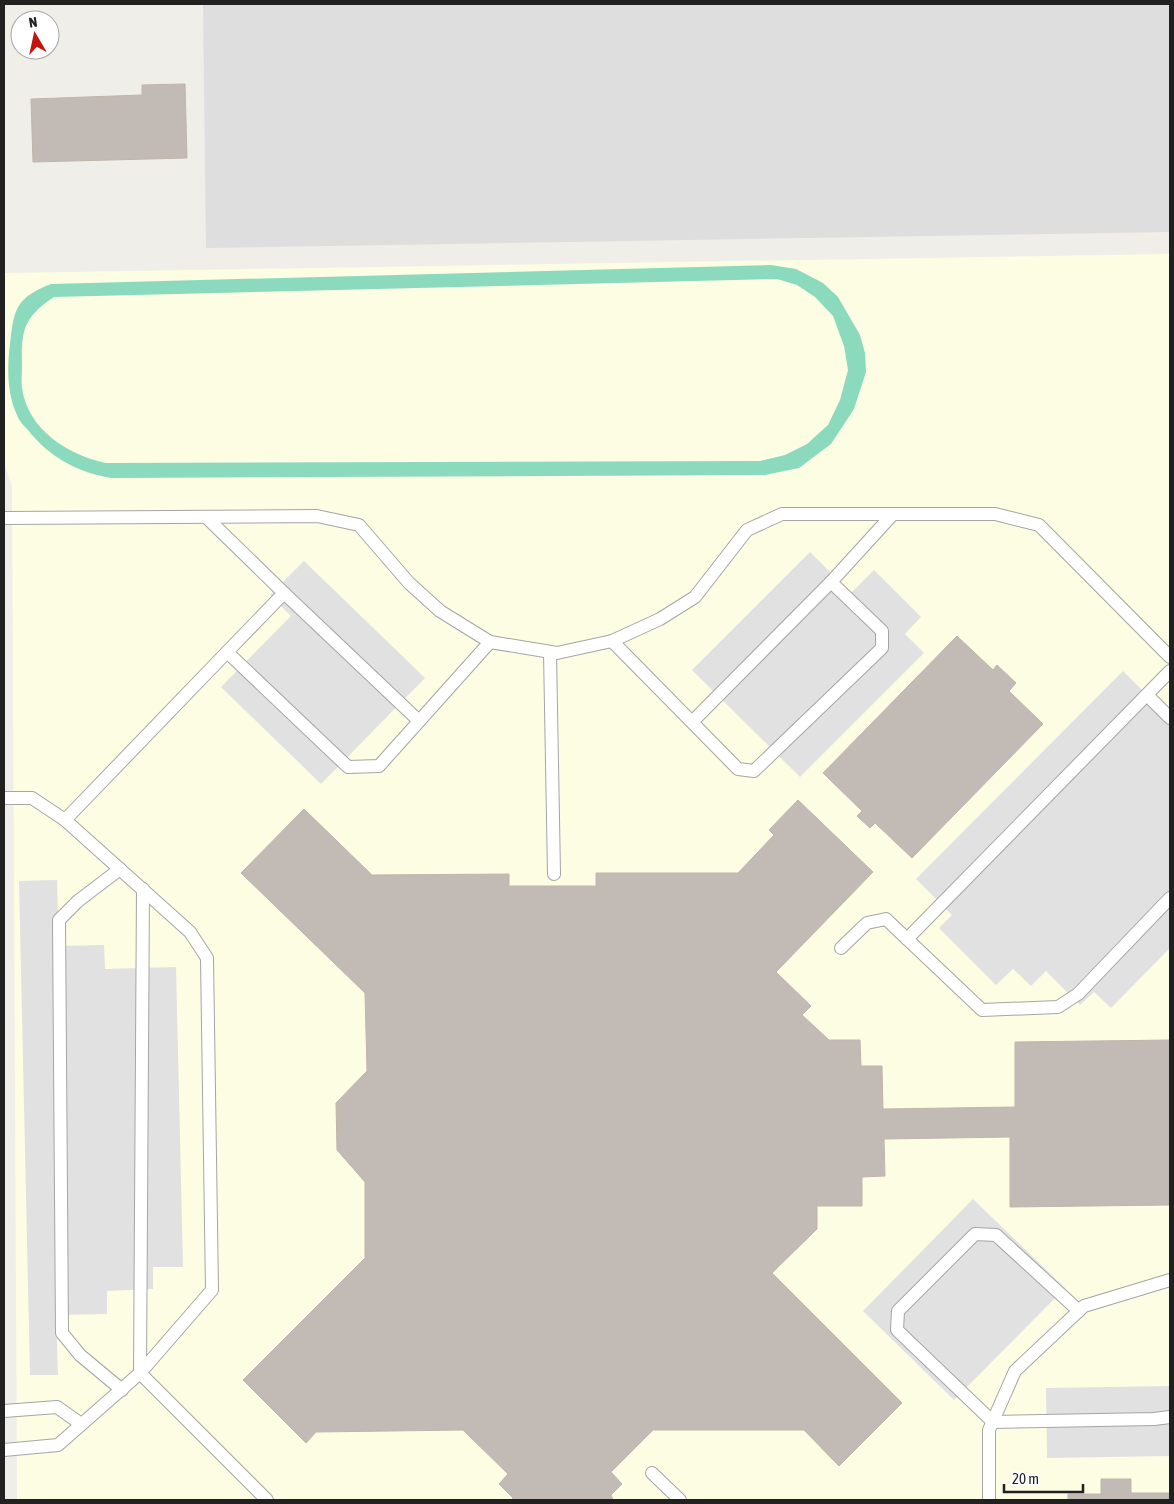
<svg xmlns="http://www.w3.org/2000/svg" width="1174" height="1504" viewBox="0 0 1174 1504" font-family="'Asap Condensed',sans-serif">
<rect width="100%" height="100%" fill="#f0eee8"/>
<!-- residential -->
<polygon fill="#dfdede" points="203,4 1170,4 1170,232 206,248"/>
<!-- education -->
<polygon fill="#fdfde4" points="1170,254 1170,1500 17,1500 12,486 4,463 4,273"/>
<!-- pitch -->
<path fill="#8cdabe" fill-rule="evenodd" d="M771,265L796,269L823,283L838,297L860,335L865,353L866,372L854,409L831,444L799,468L765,475L112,478C78,473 49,457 28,430C24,426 19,421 17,415C7,394 7,367 10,344C14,308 16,298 51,284ZM777,279L797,285L815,297L833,316L844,346L848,370L840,400L828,425L807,444L785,455L760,461L106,463C68,455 28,430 22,388C21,381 22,373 22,365C21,330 24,317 54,297Z"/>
<!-- parking -->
<g fill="#e1e1e1">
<polygon points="810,552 851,593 874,570 921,617 905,634 924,653 800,777 692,670"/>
<polygon points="304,561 425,678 321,784 221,687 291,616 270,595"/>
<polygon points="1123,671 1170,718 1170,948 1111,1008 1094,992 1080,1005 1046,971 1031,986 1013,969 996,985 939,928 952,915 916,879"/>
<polygon points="57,880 59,946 104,945 105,969 176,967 183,1267 153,1267 153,1289 107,1291 107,1314 56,1315 58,1375 30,1375 19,881"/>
<polygon points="973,1199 1065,1288 954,1400 863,1311"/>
<polygon points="1170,1386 1170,1456 1047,1458 1046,1388"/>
</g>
<!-- building -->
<g fill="#c1bab5" stroke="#c1b5ab">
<polygon points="185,84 187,158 33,162 31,99 142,95 142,85"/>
<polygon points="957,636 993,670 997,665 1016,683 1009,691 1043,724 912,858 875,823 870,828 857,816 862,811 823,773"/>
<polygon points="798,800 873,872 776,972 811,1006 802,1015 829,1040 860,1040 861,1066 882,1066 883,1109 1015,1107 1015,1042 1170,1040 1170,1205 1010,1207 1010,1137 884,1139 885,1176 862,1177 862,1206 817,1206 817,1229 772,1273 902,1403 839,1466 804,1430 653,1430 611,1472 622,1484 611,1495 613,1500 512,1500 513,1498 499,1484 508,1474 463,1430 316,1432 306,1443 243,1380 365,1258 365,1182 337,1150 336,1103 367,1071 365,993 241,873 304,809 372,875 509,874 509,886 596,886 596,873 738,873 774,835 769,830"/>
<polygon points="1101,1479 1131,1479 1131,1493 1170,1493 1170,1500 1068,1500 1068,1494 1101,1494"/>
</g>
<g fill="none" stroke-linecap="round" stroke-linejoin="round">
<!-- service casing -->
<g stroke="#a5a5a5" stroke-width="14">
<g id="service">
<polyline points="206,517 284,593 227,652 348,767 379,766 490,642"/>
<polyline points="4,518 317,516 359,525 409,583 440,611 490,642 557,653 612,641 660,619 695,597 747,530 782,514 995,514 1039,525 1170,657"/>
<polyline points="831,582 893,514"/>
<polyline points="284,593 419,721"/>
<polyline points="612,641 738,769 754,771 882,648 882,631 831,582 692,722"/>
<polyline points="550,652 554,874"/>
<polyline points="1147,695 1170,718"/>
<polyline points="4,798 32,798 65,820 227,652"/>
<polyline points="120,869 78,901 59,920 62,1333 80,1355 122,1390"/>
<polyline points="143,889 140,1373 267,1500"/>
<polyline points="907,939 1170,671"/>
<polyline points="841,948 867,923 886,919 982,1010 1058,1007 1078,994 1170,898"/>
<polyline points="1079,1311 996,1235 975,1234 898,1311 897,1330 993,1422 1154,1419 1170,1417"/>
<polyline points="4,1411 57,1407 81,1424"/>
<polyline points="4,1450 58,1445 140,1373 212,1290 207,958 190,932 65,820"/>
<polyline points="652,1473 680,1500"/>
<polyline points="989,1500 989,1430 1015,1371 1084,1306 1170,1280"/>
</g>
</g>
<!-- service -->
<use href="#service" stroke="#fff" stroke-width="12"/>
</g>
<!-- border -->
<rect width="1174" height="1504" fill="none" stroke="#212121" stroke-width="10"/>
<!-- north arrow -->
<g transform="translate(35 35) rotate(351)"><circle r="24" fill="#ffffff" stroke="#a6a6a6"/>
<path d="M0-4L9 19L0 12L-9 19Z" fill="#c4120d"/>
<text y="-8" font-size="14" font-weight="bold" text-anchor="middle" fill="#212121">N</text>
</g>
<!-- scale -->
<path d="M1004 1484v8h79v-8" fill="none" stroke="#212121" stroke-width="2.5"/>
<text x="1012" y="1484" font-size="15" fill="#212121" stroke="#ffffff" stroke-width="4" paint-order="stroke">20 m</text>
</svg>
